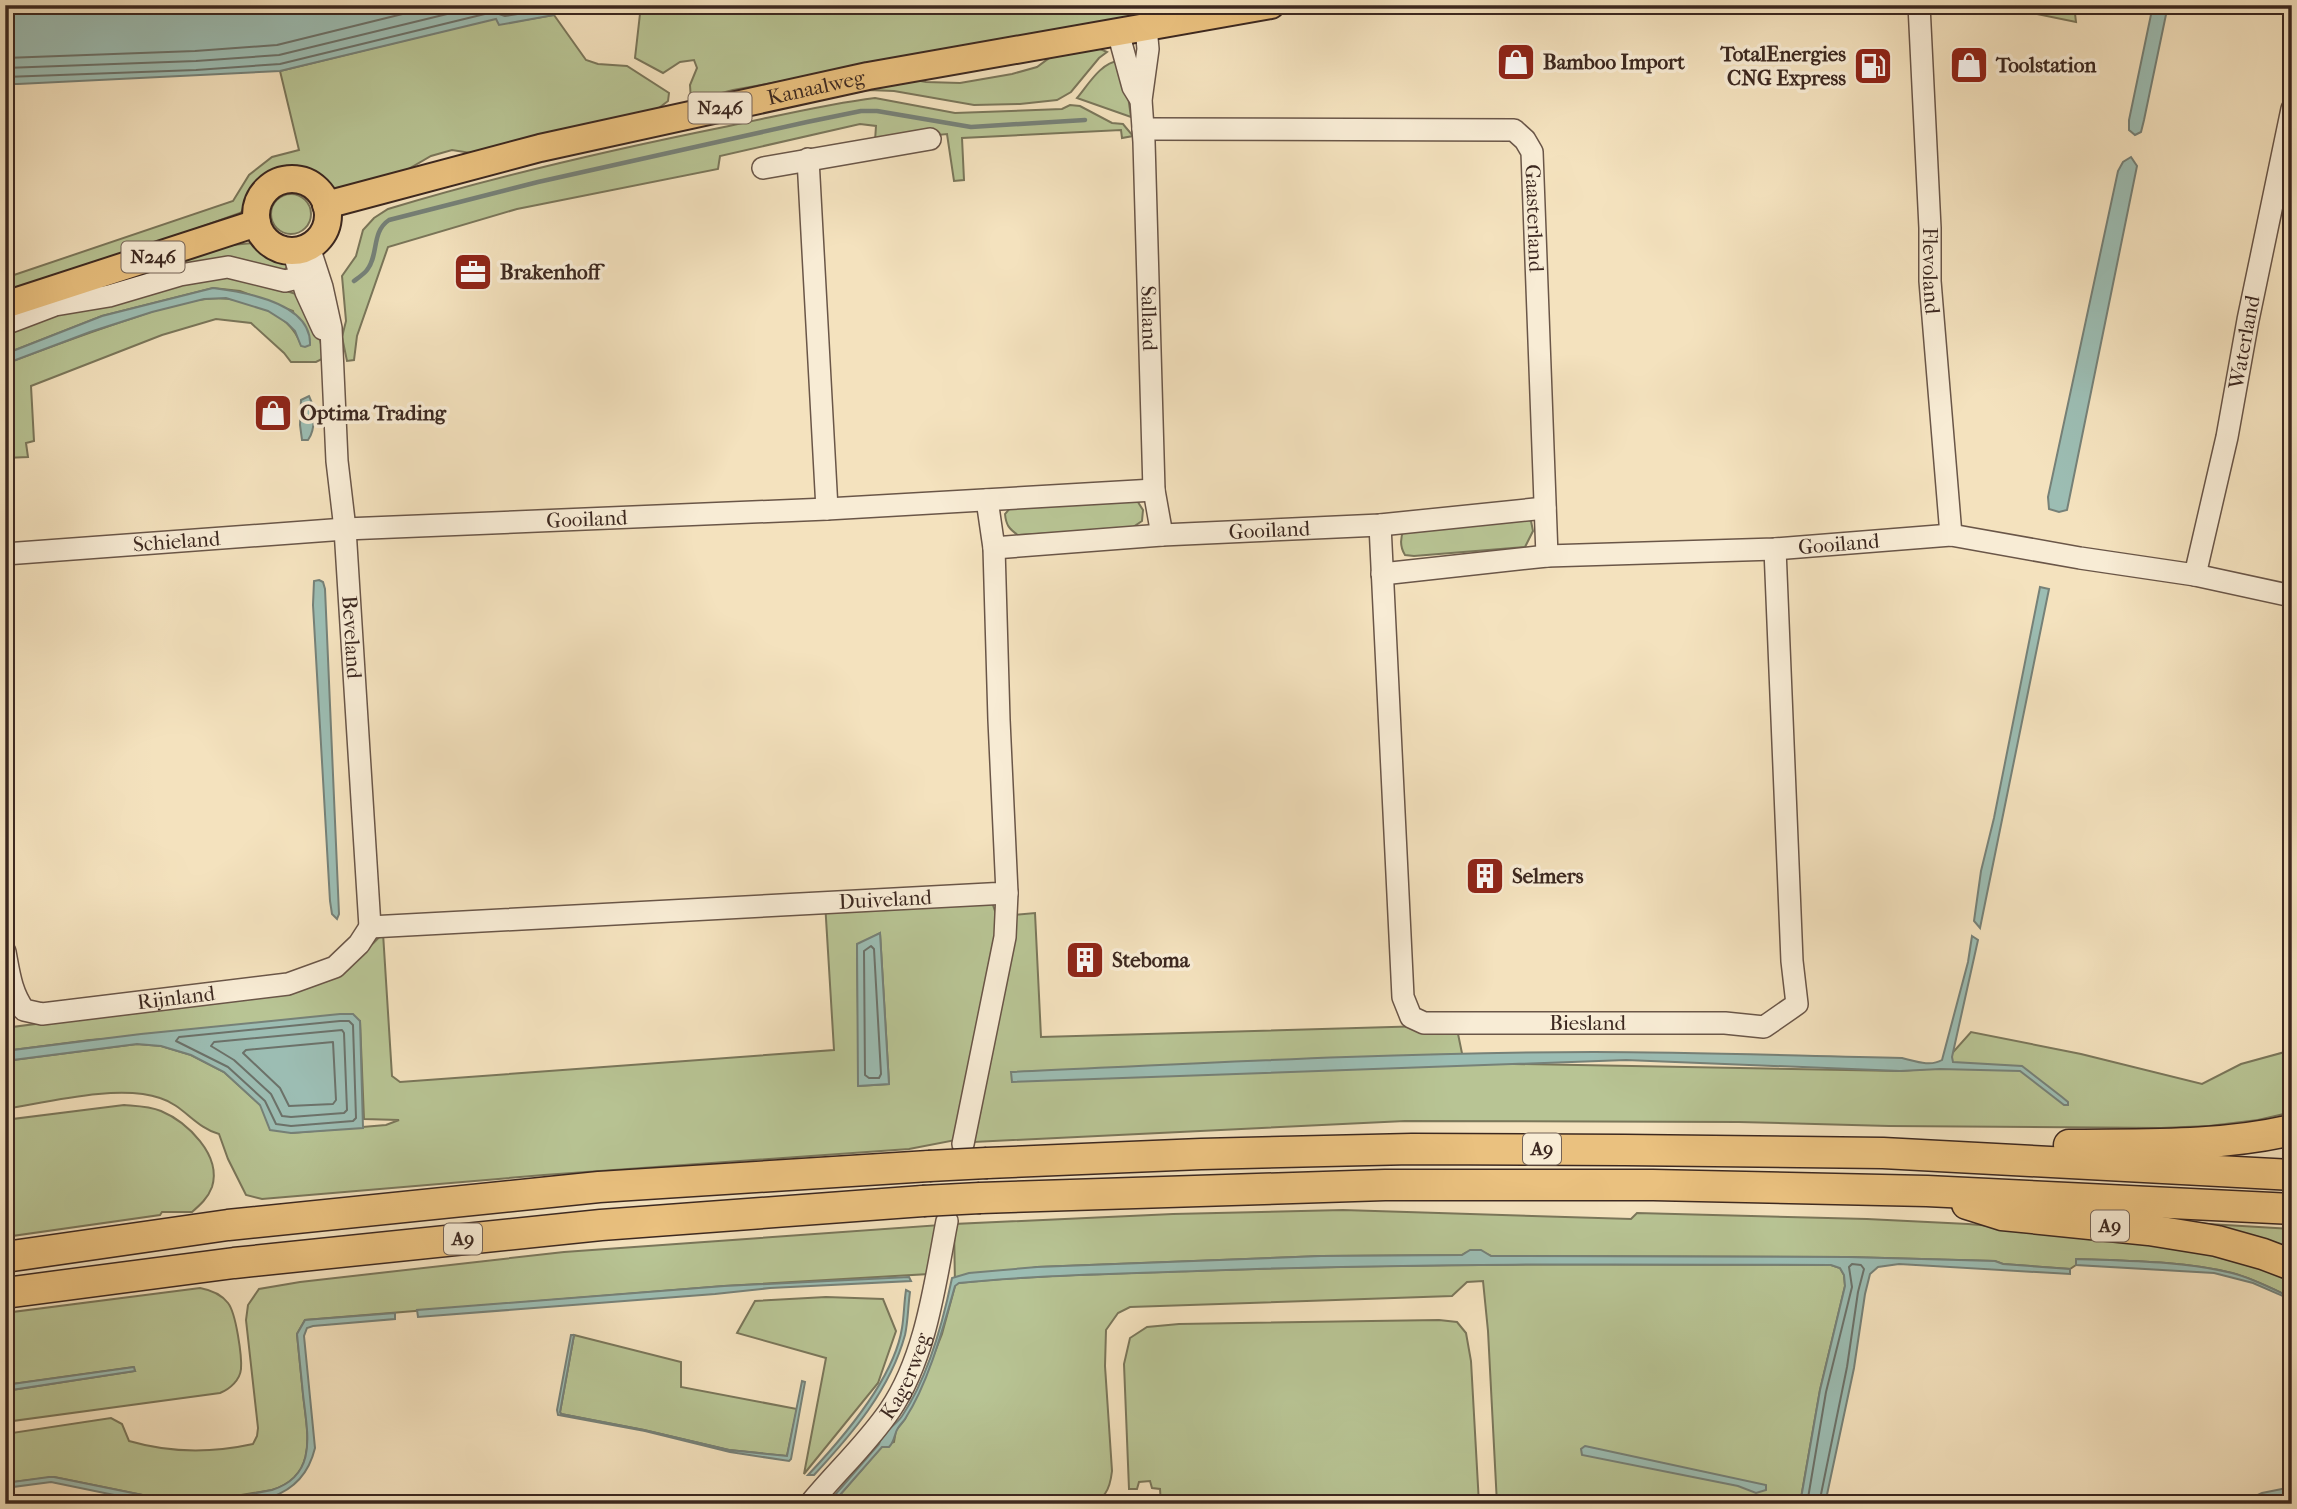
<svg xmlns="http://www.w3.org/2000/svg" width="2297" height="1509" viewBox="0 0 2297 1509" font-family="'IM FELL French Canon',serif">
<rect width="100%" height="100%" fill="#f4e2be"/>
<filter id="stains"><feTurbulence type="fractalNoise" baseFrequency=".00286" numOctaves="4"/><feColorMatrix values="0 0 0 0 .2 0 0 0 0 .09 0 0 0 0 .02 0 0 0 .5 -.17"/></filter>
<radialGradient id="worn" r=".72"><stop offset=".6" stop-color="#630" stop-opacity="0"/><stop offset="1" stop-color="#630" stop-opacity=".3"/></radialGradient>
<!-- green -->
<g fill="#b8c494" stroke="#7a765a" stroke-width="2" fill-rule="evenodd">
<polygon points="641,5 660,7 1189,5 925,56 733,90 691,101 690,85 697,68 694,60 680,62 663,73 635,58"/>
<polygon points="1993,5 2074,5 2076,22"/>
<path d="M554,15L586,60L598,64L627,66L669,93L668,101L651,114L477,154L452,150L431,156L398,175L333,189C312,176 288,162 265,183C254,193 256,202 240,213L22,291L5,289V278L233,201L249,175L272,157L299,150L280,71L496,18L500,24Z"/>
<polygon points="1089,44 1107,52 1099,58 1071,92 1057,100 1020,104 974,105 894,91 868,90 764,111 900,77 926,82 960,83 1012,74 1037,67 1052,56"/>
<path d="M1119,61L1125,75L1131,117L1077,98C1088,85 1101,62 1119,61Z"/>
<path d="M875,98L955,113L1062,109L1070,105L1080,106L1112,123L1123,124L1133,136L1122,138L1121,130L962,138L964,180L954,181L947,134L875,141L876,126L860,124L720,156L718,169L517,209L388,247L357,336L354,360L347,361L342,337L346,321L342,276L356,256L363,230L374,218L388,209C500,175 615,149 729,126C778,116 826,104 875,98Z"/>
<circle cx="291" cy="214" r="20"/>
<path d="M253,243L283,257L287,267L282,273L155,276L153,271C183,255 219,245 253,243Z"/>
<path d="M221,276L274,287L299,295L319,335L324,358L316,362H291L284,353L251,323L216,319L162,335L31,386L34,441L26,443L28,457L5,458V364C47,348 90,332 133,318C156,310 182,301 206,299C240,295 289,310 301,345L293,311L240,291L213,288L102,316L5,354V328L54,310Z"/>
<path d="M1136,499L1143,510L1142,521L1130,529L1018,535C1009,529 1006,525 1005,514L1011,507Z"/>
<path d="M1525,518L1531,521L1533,531L1525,547L1414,556L1405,555C1400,547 1400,538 1404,529Z"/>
<path d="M825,902H992L999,923L956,1140L909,1149L544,1175L262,1199L246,1195L228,1159L219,1134C196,1128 183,1105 160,1098C119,1084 48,1102 5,1109V1061L137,1044L161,1046L191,1055L224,1072L291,1133L386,1125L399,1120L364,1119L360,1021L90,1040L5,1051V1028L295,990C329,978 359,960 383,933L392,1076L400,1082L834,1050ZM880,933L889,1084L859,1086L857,945Z"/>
<polygon points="1035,913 1041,1037 1426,1026 1457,1029 1464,1063 1900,1071 1939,1068 1971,1032 2081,1054 2202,1084 2241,1064 2292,1050 2292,1112 2258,1120 2209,1126 2161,1128 1889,1126 1739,1122 1405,1121 974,1142 1014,915"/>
<path d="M124,1105C136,1106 149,1106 161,1111C187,1122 222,1155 212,1187C208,1198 200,1205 192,1212H162L160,1215L5,1237V1120Z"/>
<path d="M1343,1210L1631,1219L1637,1213L1867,1219L1968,1224L2101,1235L2164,1242L2292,1275V1298C2273,1289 2252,1278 2232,1273C2182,1261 2128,1261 2077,1259L2076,1265L2070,1269L2003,1264L1995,1261L1848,1257L1491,1256C1480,1250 1473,1248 1462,1255L1321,1256L1037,1267L959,1283C1036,1275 1114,1274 1191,1271C1405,1263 1618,1264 1831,1265L1840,1268L1844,1275L1845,1286L1820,1390L1800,1504H1497L1488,1331L1483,1281L1467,1282L1452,1296L1130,1307L1118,1313L1106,1330L1105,1366L1112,1471C1110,1489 1105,1502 1084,1504H832L882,1446L894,1442L896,1430L905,1419L925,1377L942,1334L955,1286L954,1224L1173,1214Z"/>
<polygon points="2142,1220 2292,1229 2292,1256"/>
<path d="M940,1225L929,1274L724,1286L305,1320L297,1334C299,1354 301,1374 303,1394C307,1432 319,1475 272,1490L187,1504L54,1477L5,1483V1434L111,1418L122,1424L129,1441C170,1453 212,1453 253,1444L257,1436L258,1428L246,1320L248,1305L259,1289L300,1282L564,1252Z"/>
<path d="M200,1288C211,1290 221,1294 228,1303C236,1313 242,1356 241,1369C240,1380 230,1389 220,1393L5,1422V1391L135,1371L133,1367L5,1385V1313Z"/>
<polygon points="826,1297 883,1299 896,1331 878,1383 804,1474 826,1358 737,1333 755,1301"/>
<polygon points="1439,1320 1457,1322 1466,1333 1471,1361 1479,1504 1161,1504 1160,1489 1152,1488 1150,1481 1139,1482 1137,1489 1129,1489 1124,1364 1130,1338 1147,1327 1179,1324"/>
<polygon points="574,1335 681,1362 681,1387 797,1409 787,1456 729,1450 644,1430 561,1414 560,1412"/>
</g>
<!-- water -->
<g fill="#9cbdb3" stroke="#768178" stroke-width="2">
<polygon points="5,5 554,5 554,15 499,25 496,19 280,71 18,84 5,84"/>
<polygon points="2153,5 2168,5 2144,120 2141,132 2135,135 2129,130 2129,120"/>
<polygon points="2131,157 2137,166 2067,510 2059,512 2049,509 2048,497 2118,171 2123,162"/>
<path d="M213,288C245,292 312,303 310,345L305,347L301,346L295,331L287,323L268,311L226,298L204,299L152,312L90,332L5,364V354L102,316Z"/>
<path d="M309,396C315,408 316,429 308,440H302L300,425L301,400Z"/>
<polygon points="319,580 323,582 325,589 339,914 337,919 332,914 330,901 313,605 314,581"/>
<polygon points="2040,587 2049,589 1980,928 1974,921 1981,871 1994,818"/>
<polygon points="880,933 889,1084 858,1086 857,944"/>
<path d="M1972,936L1978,940L1952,1057L1953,1062L2022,1066L2062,1097L2068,1102V1105H2064L2020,1071L1940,1069L1900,1071L1626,1060L1012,1082L1011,1072C1205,1063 1400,1052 1594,1052C1697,1052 1799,1056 1902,1058C1915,1061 1930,1067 1942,1060L1968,962Z"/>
<polygon points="340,1014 353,1014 360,1021 363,1128 291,1133 270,1130 260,1105 224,1072 191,1055 161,1046 137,1044 5,1061 5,1051 141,1034"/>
<path d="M1470,1250H1481L1491,1256L1848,1257L1995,1261L2003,1264L2070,1269V1274L1899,1264L1878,1267L1870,1274L1865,1294L1854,1368L1825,1504H1800L1820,1390L1845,1286L1844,1275L1840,1268L1831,1265C1620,1264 1408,1263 1197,1271C1117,1274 1038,1275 959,1283L955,1286C943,1328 929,1382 905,1419C903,1422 900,1425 898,1428C894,1434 895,1441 889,1447H882L832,1504H827L879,1444C882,1430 895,1427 902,1416C927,1379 943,1322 952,1278L969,1273L1037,1267L1321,1256L1462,1255Z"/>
<path d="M2076,1259C2128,1261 2182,1261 2232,1273C2252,1278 2273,1289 2292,1298V1300L2253,1283L2214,1273L2076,1265Z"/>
<polygon points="909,1277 911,1281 770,1288 715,1294 418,1317 417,1310 724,1286"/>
<path d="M906,1290L910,1292C908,1306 908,1322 905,1335C890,1390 852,1434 814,1475H808C842,1439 894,1379 902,1328C904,1316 904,1303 906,1290Z"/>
<path d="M395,1313V1319L313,1326L307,1328L304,1336L315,1448C301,1506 246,1504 197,1504L272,1490C319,1475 307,1432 303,1394C301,1374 299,1354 297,1334L305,1320Z"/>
<polygon points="571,1335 574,1335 560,1412 561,1414 644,1430 729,1450 787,1456 802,1381 805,1382 791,1459 789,1461 730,1452 645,1431 558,1415 557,1410"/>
<polygon points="134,1367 135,1371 5,1391 5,1385"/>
<polygon points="1585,1446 1766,1485 1766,1490 1756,1493 1738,1486 1582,1455 1581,1449"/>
<polygon points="49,1477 54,1477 187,1504 158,1504 51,1482 5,1488 5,1483"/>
<polygon points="2292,1487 2292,1497 2270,1504 2238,1504 2262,1493"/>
</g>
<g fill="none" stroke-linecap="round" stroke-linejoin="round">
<!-- shore -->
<g stroke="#6c726a" stroke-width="2">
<polyline points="5,58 195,51 277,45 439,5"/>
<polyline points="5,68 196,61 279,55 484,5"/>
<polyline points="5,77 196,70 280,64 493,12 505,16 544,10 547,5"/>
<polygon points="871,946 874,949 881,1074 879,1078 869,1078 865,1075 864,951"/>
<polygon points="340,1021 349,1021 353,1025 356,1118 353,1121 291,1126 276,1124 265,1101 228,1067 176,1041 179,1037"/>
<polygon points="342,1030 344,1033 347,1110 344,1113 291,1117 282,1116 271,1094 234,1060 211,1046 214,1042"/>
<polygon points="333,1042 336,1100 333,1104 289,1106 280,1088 243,1053 246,1050"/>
<polyline points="1807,1504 1826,1392 1852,1287 1849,1267 1852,1264 1861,1265 1864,1269 1858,1292 1847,1367 1819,1504"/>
</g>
<!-- stream -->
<path stroke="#768178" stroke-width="4.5" d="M354,281C358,278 364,274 367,270C379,255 371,232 389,220L538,182L807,122L861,111H877L971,127L1085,120"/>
<!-- minor casing -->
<g stroke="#6a5648" stroke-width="24">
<g id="minor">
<path id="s1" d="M1919,5L1930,228V281L1951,535"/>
<path id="s2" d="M1146,27L1148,49L1141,100L1144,142L1154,490L1162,535"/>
<polyline points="1118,32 1133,87 1141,100"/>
<path id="s3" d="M1143,129L1514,130L1525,140L1532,152L1547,556"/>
<polyline points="808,159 827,509"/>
<polyline points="763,168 930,139"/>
<path id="s4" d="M309,247L322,287L331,328L337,461L345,529L370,927"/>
<polyline points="293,251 306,292 323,329"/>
<polyline points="5,324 55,305 109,296 180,275 228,267 285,281 302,277"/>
<path id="s5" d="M1380,525L1403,997L1411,1017L1424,1023H1725L1764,1027L1797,1004L1792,961L1775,549"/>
<path id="s6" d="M994,548L1162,535L1380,525L1545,508"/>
<path id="s7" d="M5,554L345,529L827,509L1154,490"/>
<path id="s8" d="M1382,574L1547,556L1775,549L1951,535L2080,558L2195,575L2292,596"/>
<path id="s9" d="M2195,575L2227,437L2248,320L2292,109"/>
<path id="s10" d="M370,927L1007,893L999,720L994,548L987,500"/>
<path id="s11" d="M5,952C9,973 11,992 24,1010L42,1014L288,984L335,967L359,944L370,927"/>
<polyline points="963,1144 1005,937 1007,893"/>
<path id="s12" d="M810,1504C836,1472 867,1444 890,1410C926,1357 935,1283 947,1221"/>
</g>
</g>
<!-- major casing -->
<g stroke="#3c2820" stroke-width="30">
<g id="major">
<circle cx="292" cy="215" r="36"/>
<path id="s13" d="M326,205L540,148L868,76L1271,5"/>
<polyline points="5,305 257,223"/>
</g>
</g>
<!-- highway casing -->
<g stroke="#3c2820" stroke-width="33">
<g id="highway">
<path d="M2069,1145C2144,1144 2218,1147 2292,1130"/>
<polyline points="987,1163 1201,1154 1412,1149 1625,1150 1883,1153 2292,1175"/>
<polyline points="980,1198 1385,1185 1653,1185 1927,1191 2292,1209"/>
<polyline points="1967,1204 2002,1215 2149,1230 2217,1241 2263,1254 2292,1265"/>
<polyline points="5,1257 228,1225 599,1187 929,1166"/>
<polyline points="5,1293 234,1263 601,1225 923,1201"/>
</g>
</g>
<!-- minor -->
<use href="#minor" stroke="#f8ecd5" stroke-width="21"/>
<!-- major -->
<use href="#major" stroke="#eac17f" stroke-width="26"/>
<!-- highway -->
<use href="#highway" stroke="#eac17f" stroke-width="30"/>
<!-- highway-bridge casing -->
<g stroke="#3c2820" stroke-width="33" stroke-linecap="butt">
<g id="highway-bridge">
<polyline points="929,1166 987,1163"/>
<polyline points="923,1201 980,1198"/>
</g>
</g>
<!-- highway-bridge -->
<use href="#highway-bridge" stroke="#eac17f" stroke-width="30"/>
</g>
<!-- icons -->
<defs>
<g id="shop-square" transform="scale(2.0125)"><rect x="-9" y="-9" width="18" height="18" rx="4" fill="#8f2418" stroke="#f8ecd5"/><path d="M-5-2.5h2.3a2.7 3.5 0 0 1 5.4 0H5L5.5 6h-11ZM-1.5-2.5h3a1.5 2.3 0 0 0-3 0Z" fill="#fff"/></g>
<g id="fuel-square" transform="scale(2.0125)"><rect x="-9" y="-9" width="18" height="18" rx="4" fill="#8f2418" stroke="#f8ecd5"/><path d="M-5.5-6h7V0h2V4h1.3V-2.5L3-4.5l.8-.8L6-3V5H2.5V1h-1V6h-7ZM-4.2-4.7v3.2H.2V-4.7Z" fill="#fff"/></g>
<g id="office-square" transform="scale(2.0125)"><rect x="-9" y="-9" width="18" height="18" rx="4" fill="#8f2418" stroke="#f8ecd5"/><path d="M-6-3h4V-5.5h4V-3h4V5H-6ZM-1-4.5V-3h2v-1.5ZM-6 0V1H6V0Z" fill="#fff"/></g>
<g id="building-square" transform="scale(2.0125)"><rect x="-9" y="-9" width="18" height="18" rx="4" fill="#8f2418" stroke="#f8ecd5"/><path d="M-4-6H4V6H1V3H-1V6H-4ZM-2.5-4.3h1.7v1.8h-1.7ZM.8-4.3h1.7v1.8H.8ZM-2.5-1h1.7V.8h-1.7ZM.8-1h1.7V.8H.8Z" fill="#fff"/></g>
</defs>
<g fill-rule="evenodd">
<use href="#shop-square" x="1516" y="62"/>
<use href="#shop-square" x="1969" y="65"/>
<use href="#fuel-square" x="1873" y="66"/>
<use href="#office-square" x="473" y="272"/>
<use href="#shop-square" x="273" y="413"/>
<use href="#building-square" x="1485" y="876"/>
<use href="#building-square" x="1085" y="960"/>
</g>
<g text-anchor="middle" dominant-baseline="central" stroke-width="7" stroke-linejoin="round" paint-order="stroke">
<!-- shield labels -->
<g fill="#f8ecd5" stroke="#746356" stroke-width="2">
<rect x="688.5" y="92.5" width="63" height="31" rx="5"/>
<rect x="121.5" y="241.5" width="63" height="31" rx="5"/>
<rect x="1523" y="1133.5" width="38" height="31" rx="5"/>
<rect x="2091" y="1210.5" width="38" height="31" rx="5"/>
<rect x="444" y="1223.5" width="38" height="31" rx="5"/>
</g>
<g font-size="19" font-weight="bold" fill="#3c2820">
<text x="720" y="108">N246</text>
<text x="153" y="257">N246</text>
<text x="1542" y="1149">A9</text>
<text x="2110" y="1226">A9</text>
<text x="463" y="1239">A9</text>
</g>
<!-- poi labels -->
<g font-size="21" font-weight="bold" fill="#3c2820" stroke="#f8ecd5" text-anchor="start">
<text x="1846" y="54" text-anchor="end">TotalEnergies<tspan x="1846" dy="24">CNG Express</tspan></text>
<text x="1543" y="62">Bamboo Import</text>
<text x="1996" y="65">Toolstation</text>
<text x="500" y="272">Brakenhoff</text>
<text x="300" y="413">Optima Trading</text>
<text x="1512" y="876">Selmers</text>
<text x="1112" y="960">Steboma</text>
</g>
<!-- street labels -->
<g font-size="21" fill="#3c2820" stroke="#f8ecd5">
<text stroke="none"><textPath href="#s13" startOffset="504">Kanaalweg</textPath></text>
<text stroke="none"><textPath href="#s3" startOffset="466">Gaasterland</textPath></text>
<text stroke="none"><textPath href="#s1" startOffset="266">Flevoland</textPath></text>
<text stroke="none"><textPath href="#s2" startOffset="292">Salland</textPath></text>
<text stroke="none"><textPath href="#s9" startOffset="238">Waterland</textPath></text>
<text stroke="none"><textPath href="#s7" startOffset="583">Gooiland</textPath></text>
<text stroke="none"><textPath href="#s6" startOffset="276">Gooiland</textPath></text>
<text stroke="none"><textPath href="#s7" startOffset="172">Schieland</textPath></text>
<text stroke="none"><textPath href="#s8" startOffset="458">Gooiland</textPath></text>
<text stroke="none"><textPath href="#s4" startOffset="394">Beveland</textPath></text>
<text stroke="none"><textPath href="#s10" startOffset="516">Duiveland</textPath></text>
<text stroke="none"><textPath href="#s11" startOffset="215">Rijnland</textPath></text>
<text stroke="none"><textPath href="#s5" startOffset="672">Biesland</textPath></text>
<text stroke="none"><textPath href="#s12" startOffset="161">Kagerweg</textPath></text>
</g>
</g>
<!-- margin -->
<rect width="2297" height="1509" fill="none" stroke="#f4e2be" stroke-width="28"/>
<rect x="7" y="7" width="2283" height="1495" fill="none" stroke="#3c2820" stroke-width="3.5"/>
<rect x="14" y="14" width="2269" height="1481" fill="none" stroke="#3c2820" stroke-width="2"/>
<rect width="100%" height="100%" filter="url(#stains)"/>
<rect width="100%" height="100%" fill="url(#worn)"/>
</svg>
